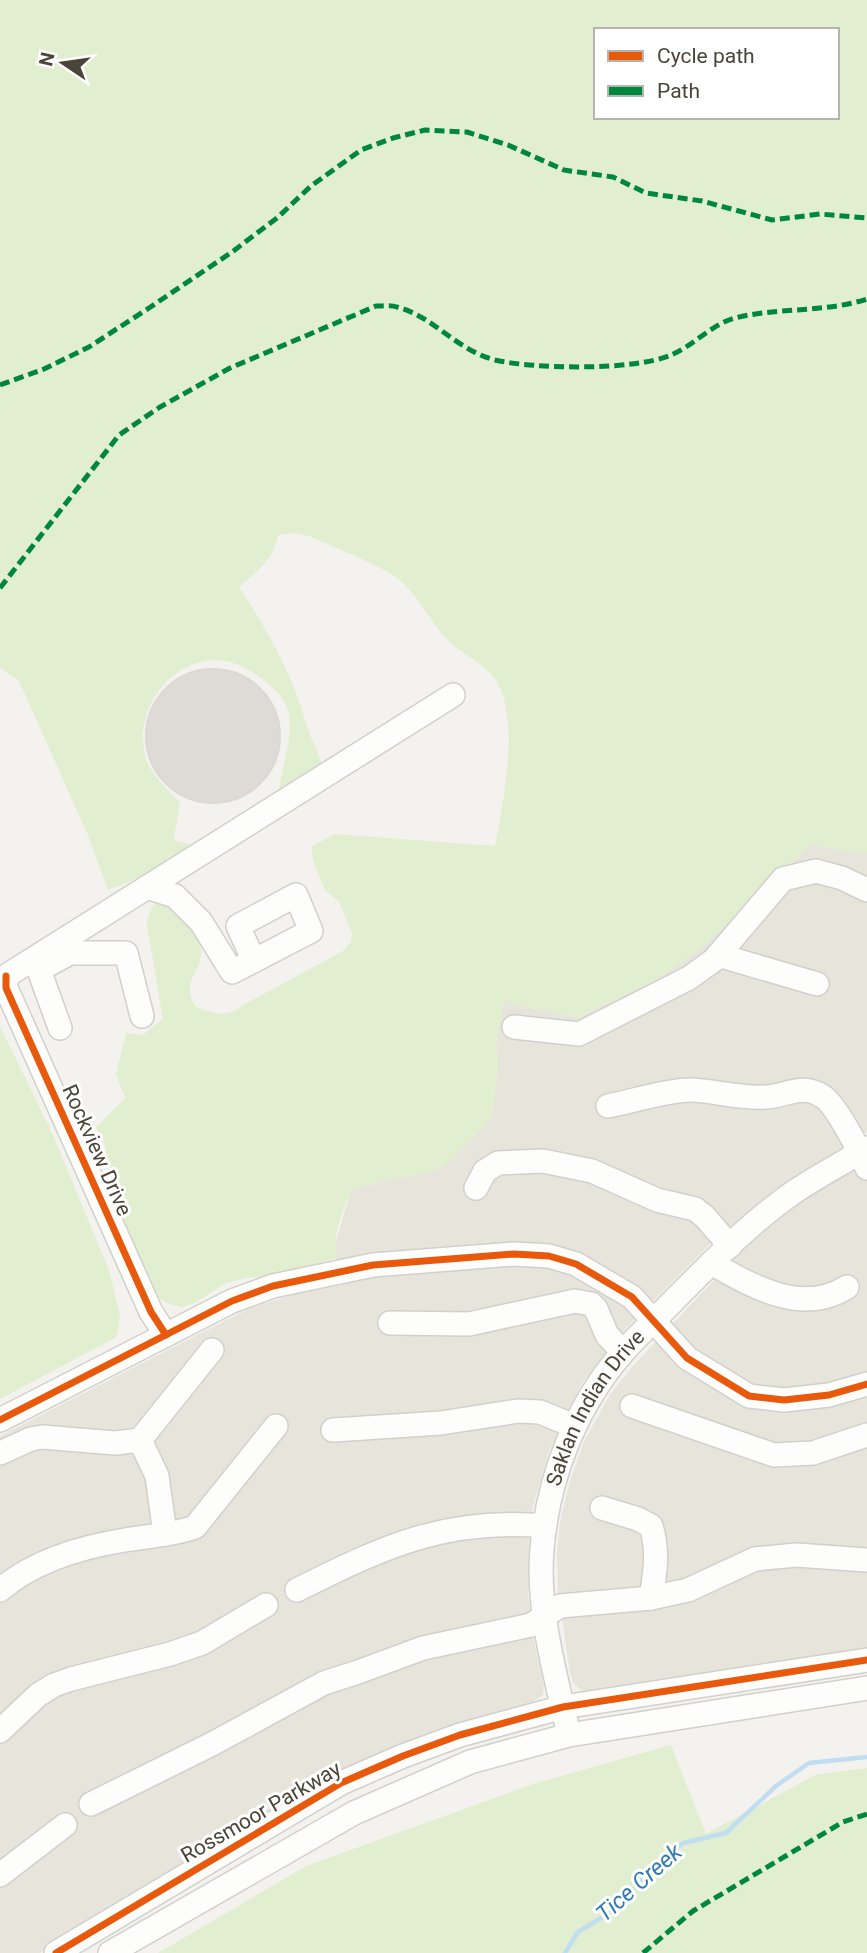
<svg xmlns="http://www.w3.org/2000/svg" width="867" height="1953" viewBox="0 0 867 1953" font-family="Roboto,sans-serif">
<rect width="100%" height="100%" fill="#f4f2ee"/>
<!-- residential -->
<g fill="#e7e4dc">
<polygon points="811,845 867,854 867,1132 772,1192 712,1242 626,1328 582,1383 549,1451 533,1506 529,1540 528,1596 534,1641 544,1686 543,1695 528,1705 337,1777 261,1817 40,1953 0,1953 0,1436 248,1309 292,1295 343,1285 334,1247 351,1191 451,1160 492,1118 498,1066 496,1047 504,998 514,1005 546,1010 580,1018 594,1009 653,982"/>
<polygon points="867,1161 867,1651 592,1691 581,1690 573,1683 570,1672 558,1591 557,1553 560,1522 570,1481 584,1441 611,1393 632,1367 748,1244 808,1197"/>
</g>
<!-- green -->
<g fill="#e1eecf" fill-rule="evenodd">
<path d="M0,0H867V854L811,845L702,948L653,982L594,1009L580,1018L546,1010L514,1005L504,999L496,1047L498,1066L492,1118L451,1160L433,1172L378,1182L351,1191C343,1211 331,1236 337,1258L266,1276L246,1278L226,1283L193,1304L182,1307L169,1304L159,1298L115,1203L104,1142L96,1127L125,1098L116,1074L126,1033L143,1035L163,1019L147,925C147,914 153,904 163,897C178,913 200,928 201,952C202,973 180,979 195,1006C214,1015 228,1018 245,1004L343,951L351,942L352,933L339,902L325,890L313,860L311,847L334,834L495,846C503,804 521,716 495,679C483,662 463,655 450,642C432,626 422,601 404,584C386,566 334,548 309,536L296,533L278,535C274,560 257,571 239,587C266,628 293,675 306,723C310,738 319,753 324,769L279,792C281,765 296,734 287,708C282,694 270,684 258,676C249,670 241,665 230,662C173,649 126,715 149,766C157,781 169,790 180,803L174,836L175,841L197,846L163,868L108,890L87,833L19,681L0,668ZM596,30H837V117H596Z"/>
<polygon points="0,1026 52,1133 109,1270 120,1316 118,1331 115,1338 0,1399"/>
<polygon points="671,1745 706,1834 815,1775 867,1768 867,1953 158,1953 306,1866 536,1783"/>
</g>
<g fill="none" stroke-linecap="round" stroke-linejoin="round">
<!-- stream -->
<polyline stroke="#c0ddf1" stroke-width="4.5" points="565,1953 578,1932 614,1910 654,1867 683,1843 726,1833 776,1786 809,1763 867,1757"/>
</g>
<!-- building -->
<circle fill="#dedbd6" stroke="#dcd9d4" stroke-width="2" cx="213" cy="736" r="67"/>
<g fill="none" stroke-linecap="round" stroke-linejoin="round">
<!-- minor casing -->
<g stroke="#d2d0cb" stroke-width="26">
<g id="minor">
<polyline points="147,887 175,896 201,922 232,972 311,931 296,895 238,926 254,961"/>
<polyline points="718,955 817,984"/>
<polyline points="46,966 70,953 126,953 142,1016"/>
<polyline points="39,970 60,1028"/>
<polyline points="514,1027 579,1034 689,978 714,960 783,879 816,871 842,878 867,890"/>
<path d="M608,1106C629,1102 672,1089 692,1090C717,1091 740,1099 766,1097C786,1096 802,1083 822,1096C836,1104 860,1152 867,1168"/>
<polyline points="476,1188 485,1171 498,1163 543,1161 592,1171 657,1200 695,1209 705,1217 730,1246"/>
<path d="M711,1263C752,1286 802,1316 847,1287"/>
<polyline points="390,1323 469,1324 575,1301 591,1304 596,1309 607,1335 623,1352"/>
<polyline points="166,1335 151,1312 6,988 6,976 453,695"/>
<polyline points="632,1406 774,1455 813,1453 867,1435"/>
<polyline points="0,1420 232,1301 273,1286 373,1265 514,1254 549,1256 576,1264 632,1297 687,1358 749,1396 784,1400 829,1395 867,1384"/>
<polyline points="333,1430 441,1423 518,1411 540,1412 574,1426"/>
<polyline points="140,1440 157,1476 165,1534"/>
<polyline points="0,1453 31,1439 42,1437 115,1443 140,1440 212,1350"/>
<path d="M602,1508L638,1519L651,1526C659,1552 655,1573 651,1598"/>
<path d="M0,1590C35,1560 81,1547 125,1540C149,1536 173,1535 195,1527L276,1426"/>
<path d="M297,1590C383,1547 446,1517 545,1526"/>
<path id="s1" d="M566,1722C553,1666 537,1606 542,1549C548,1477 576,1405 624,1351C640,1333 659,1316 676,1298C713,1261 751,1222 794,1192C818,1176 843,1163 867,1148"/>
<polyline points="0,1731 38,1695 54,1685 71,1679 170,1654 202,1643 266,1605"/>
<polyline points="91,1804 212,1744 324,1683 358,1672 423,1648 531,1625 560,1606 651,1598 688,1590 755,1559 796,1555 867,1560"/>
<polyline points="0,1875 65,1825"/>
<polyline points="56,1953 341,1783 403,1756 460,1735 563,1707 867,1660"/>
<polyline points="110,1953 354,1813 470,1762 569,1735 867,1688"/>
</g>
</g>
<!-- minor -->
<use href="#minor" stroke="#fdfdfc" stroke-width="23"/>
<!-- quiet -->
<g stroke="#00873e" stroke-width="5" stroke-dasharray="10 5" stroke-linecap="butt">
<polyline points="0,385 44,369 89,347 149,308 232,252 277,218 311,186 361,150 393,138 425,130 467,132 508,145 564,170 613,177 646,193 702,201 772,220 820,214 867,218"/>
<path d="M0,588L119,435L160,407L230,368L376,306C383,306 391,305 397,307C433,316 456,350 495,360C534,369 634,371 671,355C693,346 712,324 735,318C779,307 824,313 867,299"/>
<polyline points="643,1953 693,1911 843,1822 867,1814"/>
</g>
<!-- cycleway casing -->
<g stroke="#fff" stroke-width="11">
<g id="cycleway">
<polyline points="6,976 6,988 151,1312 166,1335"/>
<polyline points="0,1420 232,1301 273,1286 373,1265 514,1254 549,1256 576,1264 632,1297 687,1358 749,1396 784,1400 829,1395 867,1384"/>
<polyline points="56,1953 341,1783 403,1756 460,1735 563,1707 867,1660"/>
</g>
</g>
<!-- cycleway -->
<use href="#cycleway" stroke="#e8590c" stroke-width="7"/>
</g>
<g text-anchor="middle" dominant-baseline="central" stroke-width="6" stroke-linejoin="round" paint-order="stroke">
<!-- street labels -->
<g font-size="21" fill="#4b4439" stroke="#fff">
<text transform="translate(97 1150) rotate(66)">Rockview Drive</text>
<text stroke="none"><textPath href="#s1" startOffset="329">Saklan Indian Drive</textPath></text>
<text transform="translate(261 1812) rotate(-30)">Rossmoor Parkway</text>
</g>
<!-- water labels -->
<g font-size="23" font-style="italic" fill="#2e7ab2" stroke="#fff">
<text transform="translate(639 1883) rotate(-41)">Tice Creek</text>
</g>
</g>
<!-- legend -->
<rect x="594" y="28" width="245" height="91" fill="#ffffff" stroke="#b7b4b0" stroke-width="2"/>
<rect x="608" y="51" width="35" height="10" fill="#e8590c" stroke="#b7b4b0" stroke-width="2"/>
<text x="657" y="63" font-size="21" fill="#4b4439">Cycle path</text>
<rect x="608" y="86" width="35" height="10" fill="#00873e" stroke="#b7b4b0" stroke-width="2"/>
<text x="657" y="98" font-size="21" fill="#4b4439">Path</text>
<!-- north arrow -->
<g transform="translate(63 63) rotate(283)" stroke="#ffffff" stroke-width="5" paint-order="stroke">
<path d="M0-5L12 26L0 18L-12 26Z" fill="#4b4439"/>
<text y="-10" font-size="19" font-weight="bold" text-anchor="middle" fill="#4b4439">N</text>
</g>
</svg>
